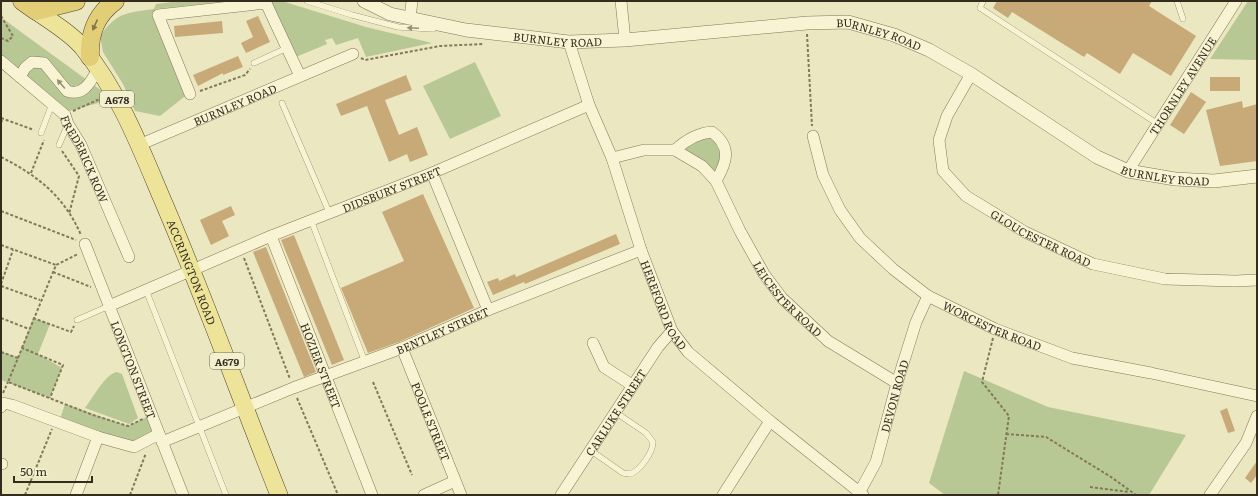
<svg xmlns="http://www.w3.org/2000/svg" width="1258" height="496" viewBox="0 0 1258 496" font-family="Literata,serif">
<rect width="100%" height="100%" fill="#ebe7c1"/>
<!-- green -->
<g fill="#b8c895">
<path d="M180,1H230L155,9L189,93L160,116L135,111L123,84L103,52L100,36C117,12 126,13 154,9L156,4Z"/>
<polygon points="268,1 285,2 366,27 432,43 366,57 358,38 336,45 332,38 325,40 327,44 296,57"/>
<polygon points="1248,1 1257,1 1257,60 1210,59"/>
<polygon points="1,18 6,21 113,99 69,111 1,54"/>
<polygon points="475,62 501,116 450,139 423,86"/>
<polygon points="712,132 725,147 716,181 675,150"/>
<polygon points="33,318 50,324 38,354 62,368 50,398 1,380 1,351 18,358"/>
<polygon points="964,371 1048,407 1186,435 1149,495 945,495 929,483"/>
<path d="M117,372L122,374L138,418L129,424L85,408C92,399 106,373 117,372Z"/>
<polygon points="65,404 128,426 151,415 159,434 134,447 59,422"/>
</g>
<!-- building -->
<g fill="#c8a978">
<polygon points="997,1 1152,1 1149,6 1196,36 1171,76 1133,53 1120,74 1087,53 1084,57 1012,12 1008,18 993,8"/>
<polygon points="258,16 270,42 246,53 241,43 253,37 246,21"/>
<polygon points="222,21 223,33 175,37 174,26"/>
<polygon points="238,56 243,67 223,75 223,73 198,86 193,75"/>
<polygon points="406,75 412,90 385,100 399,135 417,127 428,155 410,162 407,154 389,162 367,106 341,116 336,104"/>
<rect x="1210" y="77" width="30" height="14"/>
<polygon points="1191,92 1206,102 1184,134 1170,125"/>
<polygon points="1242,101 1243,108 1257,104 1257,161 1220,166 1206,110"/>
<polygon points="423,194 474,308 399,342 368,353 341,288 404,261 382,212"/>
<polygon points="231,206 235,215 222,221 229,236 211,245 200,220"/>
<polygon points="616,234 620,244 525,284 524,282 493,295 487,282 498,278 499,281 515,274 516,277"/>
<polygon points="294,235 344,360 332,365 281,240"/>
<polygon points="266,247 316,372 304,377 253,252"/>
<polygon points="1227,408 1235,431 1228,433 1220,411"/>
<polygon points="1257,461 1257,475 1251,483 1245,478"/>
</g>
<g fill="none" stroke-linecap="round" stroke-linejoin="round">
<!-- service casing -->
<g stroke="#837859" stroke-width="6">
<g id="service">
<polyline points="307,1 352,15 398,27 433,29"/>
<polyline points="983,1 980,8 1158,124"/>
<polyline points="1177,1 1183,19"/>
<polyline points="254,63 287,48"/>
<polyline points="282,103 329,212"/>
<polyline points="41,133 52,104"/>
<polyline points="59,145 68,124"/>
<polyline points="311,220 365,362"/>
<polyline points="146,290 226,495"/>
<polyline points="77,320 109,306"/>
<path d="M590,450L623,473L630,474C640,471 653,452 653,442L646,433L615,412"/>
</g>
</g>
<!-- minor casing -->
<g stroke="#837859" stroke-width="12">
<g id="minor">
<polyline points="621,1 625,40"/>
<polyline points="410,18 412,1"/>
<path id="s1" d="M569,42L589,105L612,158L641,250L672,331L688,352L770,421L863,495"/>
<path id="s2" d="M1,61L65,115L68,124L81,145L129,257"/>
<path id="s3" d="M971,74L947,116L939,140L943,171L966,196L1025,232L1093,264L1165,279L1235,281L1257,280"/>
<path d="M20,77L25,68L32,62L44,63L67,91C84,97 91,81 98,69"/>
<polyline points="190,94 158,15 266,3 300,76"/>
<path id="s4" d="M813,136L823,175L840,210L860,238L893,269L928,296L995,329L1072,358L1151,373L1257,396"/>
<path id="s5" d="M139,145L353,54"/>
<path d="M675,150C686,140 698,133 712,132C732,147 727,162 716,181"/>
<path id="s6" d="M612,158L644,150H675L702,166L716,181L740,231L764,274L782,298L828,341L897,383"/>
<path id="s7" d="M1128,171L1236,1"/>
<polyline points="432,173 488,310"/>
<path id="s8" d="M271,236L372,495"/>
<path id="s9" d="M85,244L183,495"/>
<path id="s10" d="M109,306L271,236L432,173L589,105"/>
<polyline points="593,343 604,367 632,385"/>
<path id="s11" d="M402,348L461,495"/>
<polyline points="1,407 3,403 12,405 98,437 134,447 159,434"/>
<path id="s12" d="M162,442L293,388L402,348L488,310L641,250"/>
<polyline points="1,464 2,464"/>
<polyline points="76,495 98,437"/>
<polyline points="424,495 455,481"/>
<path id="s13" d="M561,495L658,347L672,331"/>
<polyline points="723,495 770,421"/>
<path id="s14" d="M858,495L876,462L897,383L916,322L928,296"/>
<polyline points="1210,495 1246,443 1257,416"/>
</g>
</g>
<!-- tertiary casing -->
<g stroke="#837859" stroke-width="14">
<g id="tertiary">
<path id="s15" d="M364,1L390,14L466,30L569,42L625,40L807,23L848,22L894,35L929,50L971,74L1097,157L1128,171L1175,179L1214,181L1257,176"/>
</g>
</g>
<!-- primary casing -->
<g stroke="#51452e" stroke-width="18">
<g id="primary">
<path id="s16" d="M36,11C51,22 71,33 83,48C118,91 139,144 160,194C203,293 239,395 279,495"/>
</g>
</g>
<!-- trunk casing -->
<g stroke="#51452e" stroke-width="19">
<g id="trunk">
<polyline points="22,1 36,11 76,1"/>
<path d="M90,57C89,33 96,15 115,1"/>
</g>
</g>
<!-- path -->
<g stroke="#837859" stroke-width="2" stroke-dasharray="3 2" stroke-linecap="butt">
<polyline points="1,16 13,36 8,41 1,38"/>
<polyline points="807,34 812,126"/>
<polyline points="361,58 365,60 440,46 483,44"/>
<polyline points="200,91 245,75 250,69"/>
<polyline points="73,111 102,98"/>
<polyline points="1,118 34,130"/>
<polyline points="1,123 3,118"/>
<polyline points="62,151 79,176 69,214"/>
<path d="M1,157C38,176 64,196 81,235"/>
<polyline points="31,173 44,140"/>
<polyline points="1,211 76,240"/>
<polyline points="1,245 56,265"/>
<polyline points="244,258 290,379"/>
<polyline points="53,272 91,287"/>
<polyline points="1,284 13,250"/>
<polyline points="1,286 40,300"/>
<polyline points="1,318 29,329"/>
<polyline points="33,318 71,332 74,326"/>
<polyline points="993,338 982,382 1009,416 998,495"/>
<polyline points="22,348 56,265 78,254"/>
<polyline points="1,352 18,358 8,382 93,415 128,426 143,419"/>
<polyline points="18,358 22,348 63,365 50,398"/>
<polyline points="373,382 412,475"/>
<polyline points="3,393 8,382"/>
<polyline points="297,398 338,495"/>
<polyline points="1006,434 1046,437 1111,477 1136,495"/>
<polyline points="1090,487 1129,492"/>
<polyline points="25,495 52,429"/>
<polyline points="130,495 146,453"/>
</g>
<!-- service -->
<use href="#service" stroke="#f7f3d3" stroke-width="5.5"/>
<!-- minor -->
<use href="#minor" stroke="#f7f3d3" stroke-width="11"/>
<!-- tertiary -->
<use href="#tertiary" stroke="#f7f3d3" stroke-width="13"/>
<!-- primary -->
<use href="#primary" stroke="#ede499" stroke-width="17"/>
<!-- trunk -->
<use href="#trunk" stroke="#e2ce76" stroke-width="18"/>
</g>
<!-- one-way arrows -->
<defs><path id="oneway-solid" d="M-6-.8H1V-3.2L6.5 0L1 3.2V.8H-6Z"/></defs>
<use fill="#827545" href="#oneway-solid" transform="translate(95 25) rotate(114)"/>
<g fill="#969078">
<use href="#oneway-solid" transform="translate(413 28) rotate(-178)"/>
<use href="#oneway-solid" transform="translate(61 84) rotate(-131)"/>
</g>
<g text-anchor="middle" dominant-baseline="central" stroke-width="4" stroke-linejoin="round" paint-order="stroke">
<!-- shield labels -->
<g fill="#f3f0d0" stroke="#6d6853" stroke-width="1">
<rect x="100" y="91" width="34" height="16" rx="3"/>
<rect x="210" y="353" width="34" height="16" rx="3"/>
</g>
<g font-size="10" font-weight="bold" fill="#342d1d">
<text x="117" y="99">A678</text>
<text x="227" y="361">A679</text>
</g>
<!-- street labels -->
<g font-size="11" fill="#342d1d" stroke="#f3f0d0">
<text stroke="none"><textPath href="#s15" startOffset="523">BURNLEY ROAD</textPath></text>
<text stroke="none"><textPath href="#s15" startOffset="199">BURNLEY ROAD</textPath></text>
<text stroke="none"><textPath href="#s7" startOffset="101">THORNLEY AVENUE</textPath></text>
<text stroke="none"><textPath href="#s5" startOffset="104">BURNLEY ROAD</textPath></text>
<text stroke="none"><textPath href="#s2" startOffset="132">FREDERICK ROW</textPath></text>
<text stroke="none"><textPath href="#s15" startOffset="847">BURNLEY ROAD</textPath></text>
<text stroke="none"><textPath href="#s10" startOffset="306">DIDSBURY STREET</textPath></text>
<text stroke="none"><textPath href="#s3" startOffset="225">GLOUCESTER ROAD</textPath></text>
<text stroke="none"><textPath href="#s16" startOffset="310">ACCRINGTON ROAD</textPath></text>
<text stroke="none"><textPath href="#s6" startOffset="255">LEICESTER ROAD</textPath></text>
<text stroke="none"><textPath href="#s1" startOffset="280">HEREFORD ROAD</textPath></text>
<text stroke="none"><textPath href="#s4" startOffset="274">WORCESTER ROAD</textPath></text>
<text stroke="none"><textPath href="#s12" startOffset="302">BENTLEY STREET</textPath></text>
<text stroke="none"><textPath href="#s8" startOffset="139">HOZIER STREET</textPath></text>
<text stroke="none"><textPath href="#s9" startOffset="135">LONGTON STREET</textPath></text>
<text stroke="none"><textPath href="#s14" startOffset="106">DEVON ROAD</textPath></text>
<text stroke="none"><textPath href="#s13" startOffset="99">CARLUKE STREET</textPath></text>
<text stroke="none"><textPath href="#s11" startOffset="79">POOLE STREET</textPath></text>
</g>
</g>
<!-- border -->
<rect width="1258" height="496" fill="none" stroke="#342d1d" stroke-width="4"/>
<!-- scale -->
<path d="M14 476v6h78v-6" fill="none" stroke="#342d1d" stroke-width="2"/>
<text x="20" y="476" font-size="12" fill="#342d1d" stroke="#f3f0d0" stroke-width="3" paint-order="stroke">50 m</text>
</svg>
